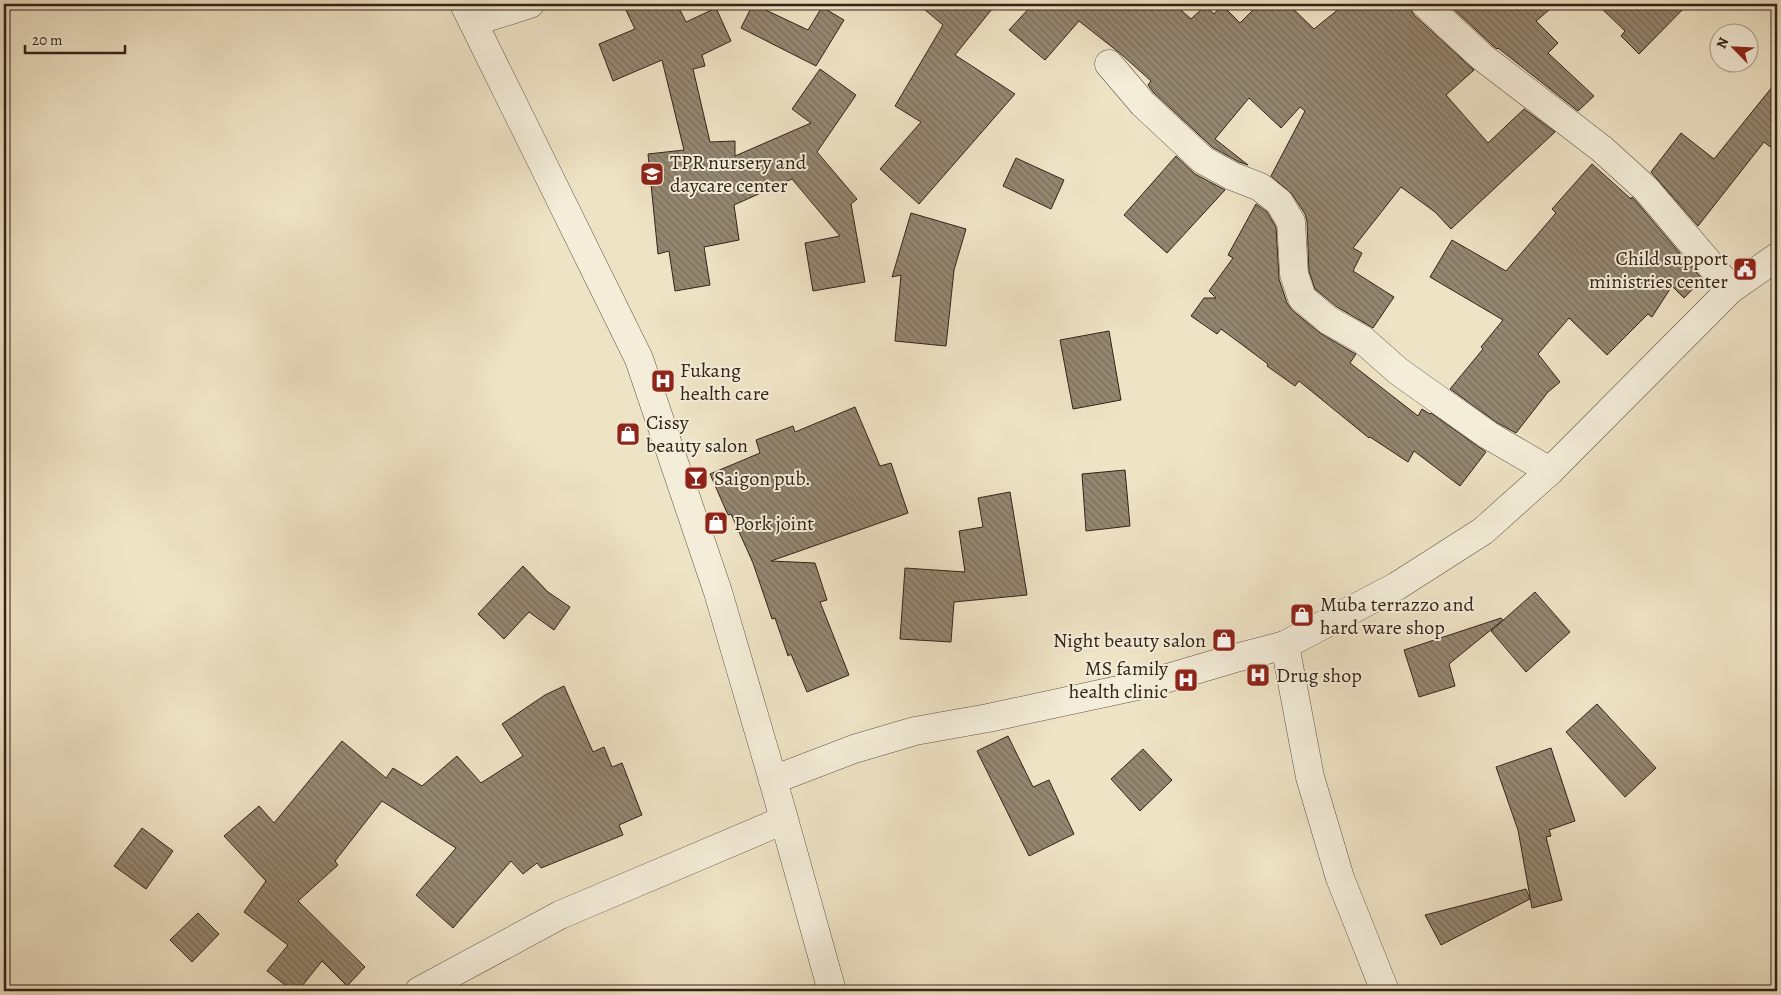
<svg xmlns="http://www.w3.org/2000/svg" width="1781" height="995" viewBox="0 0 1781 995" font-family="Alegreya,serif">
<defs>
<pattern id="building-back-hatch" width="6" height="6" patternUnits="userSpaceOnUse" patternTransform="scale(1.25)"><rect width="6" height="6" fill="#948771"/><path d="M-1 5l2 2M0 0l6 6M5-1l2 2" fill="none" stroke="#796e5c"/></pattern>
</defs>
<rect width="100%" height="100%" fill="#eee3c5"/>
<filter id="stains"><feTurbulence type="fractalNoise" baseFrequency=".004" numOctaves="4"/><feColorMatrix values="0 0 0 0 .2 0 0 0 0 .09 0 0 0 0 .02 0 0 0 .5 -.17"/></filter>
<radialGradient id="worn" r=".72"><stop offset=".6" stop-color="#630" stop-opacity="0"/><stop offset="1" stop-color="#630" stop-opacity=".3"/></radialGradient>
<!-- building -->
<g fill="url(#building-back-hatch)" stroke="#332317">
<polygon points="623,4 677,4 686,22 716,8 731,41 702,55 705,66 693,69 710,142 735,141 735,156 811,123 792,109 820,69 856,95 817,152 857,199 851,204 865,282 813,291 805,243 840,236 792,179 734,205 739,240 704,247 710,285 675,291 669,251 658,254 648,154 684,150 662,60 613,81 599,44 635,29"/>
<polygon points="753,4 808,30 822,7 844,20 816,66 741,28"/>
<polygon points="918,4 996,4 955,55 1015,94 919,204 880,169 921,122 895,106 943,25"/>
<polygon points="1033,4 1174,4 1191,19 1205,6 1214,14 1222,5 1240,23 1259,4 1288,4 1314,29 1345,4 1410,4 1410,9 1414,15 1474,70 1446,95 1488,143 1524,109 1555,132 1451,229 1435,212 1401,187 1353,248 1362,253 1353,271 1394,297 1373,328 1337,307 1315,289 1309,271 1307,221 1305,214 1292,194 1271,176 1305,111 1300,107 1281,128 1249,98 1215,139 1248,165 1239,162 1212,147 1154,93 1148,85 1151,81 1121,54 1079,21 1045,60 1009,30"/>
<polygon points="1448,4 1556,4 1536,21 1558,43 1548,53 1594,96 1578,111 1498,48 1497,49 1492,45"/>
<polygon points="1597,4 1688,4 1639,54 1621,36 1625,31"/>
<polygon points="1777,81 1777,152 1764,142 1698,226 1651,172 1681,133 1714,159"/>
<polygon points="1176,156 1195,174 1225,190 1167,253 1124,215"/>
<polygon points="1016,158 1064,180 1051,209 1003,186"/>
<polygon points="1592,164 1631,199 1632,197 1635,200 1702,279 1684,298 1672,286 1652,317 1648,314 1607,355 1569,318 1538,354 1560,382 1548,392 1516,433 1496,422 1450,389 1483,349 1481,347 1503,320 1430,277 1452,240 1506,271 1556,213 1552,209"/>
<polygon points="1256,204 1267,212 1276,227 1279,279 1287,303 1292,310 1320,333 1354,353 1356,354 1350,363 1418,416 1422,409 1430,414 1431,413 1486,452 1460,486 1414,451 1408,462 1370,437 1369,438 1299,381 1295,386 1267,366 1268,364 1221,329 1217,334 1191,316 1204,298 1216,298 1209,291 1233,258 1228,255"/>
<polygon points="911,213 966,229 954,270 946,346 895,341 901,275 892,277"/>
<polygon points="1109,331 1121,400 1073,409 1060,340"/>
<polygon points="855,407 880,466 891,463 908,513 771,561 815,563 827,600 820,602 849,675 807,692 791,654 788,656 775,618 772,619 753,563 731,514 728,515 710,474 760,453 756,440 793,426 795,432"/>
<polygon points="1125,470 1130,526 1086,531 1082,474"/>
<polygon points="1010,492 1027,595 954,602 951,642 900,639 905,568 965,572 959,531 983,527 978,498"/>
<polygon points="523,566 548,592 570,607 554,630 529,612 504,639 478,614"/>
<polygon points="1535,592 1570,632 1526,672 1491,631"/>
<polygon points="1501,618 1503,620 1449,664 1455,686 1419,697 1404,650"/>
<polygon points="564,686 593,752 604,747 612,767 622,763 642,815 619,825 623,835 541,868 537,863 523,874 511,861 453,928 416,895 456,848 382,801 335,861 338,865 298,901 365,967 347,986 322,961 298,991 293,991 267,971 288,945 244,912 266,881 224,836 259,806 274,823 342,741 386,778 393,768 422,786 457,756 481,783 523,756 502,724 545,695"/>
<polygon points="1597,704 1656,768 1625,797 1566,732"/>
<polygon points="1008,736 1033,787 1049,780 1074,834 1029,856 977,751"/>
<polygon points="1551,748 1575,821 1549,830 1551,836 1546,837 1562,900 1532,908 1518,830 1496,767"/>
<polygon points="1143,749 1172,780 1140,811 1111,779"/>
<polygon points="142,828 173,851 146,889 114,866"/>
<polygon points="1526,889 1530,899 1441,945 1425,915"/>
<polygon points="198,913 219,934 192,962 170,940"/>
</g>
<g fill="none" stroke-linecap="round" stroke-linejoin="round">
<!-- minor casing -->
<g stroke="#625342" stroke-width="29">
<g id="minor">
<polyline points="464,4 639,359 718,592 773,780 832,991"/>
<polyline points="1425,4 1482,57 1602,149 1646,189 1731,289"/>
<polyline points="473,22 530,4"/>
<polyline points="1109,64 1143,104 1203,160 1232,176 1260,187 1279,202 1291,222 1294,274 1302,298 1328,320 1363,340 1398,371 1488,435 1550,471"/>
<polyline points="1285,645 1310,777 1340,878 1385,991"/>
<polyline points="773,780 854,749 915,731 988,718 1151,683 1232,659 1285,645 1397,586 1483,531 1550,471 1731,289 1777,257"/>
<polyline points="419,991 560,915 784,820"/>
</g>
</g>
<!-- minor -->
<use href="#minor" stroke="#f4edd9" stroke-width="28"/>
</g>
<!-- icons -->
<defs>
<g id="school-square" transform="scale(1.25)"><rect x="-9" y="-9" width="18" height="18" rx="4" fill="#8f2418" stroke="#f4edd9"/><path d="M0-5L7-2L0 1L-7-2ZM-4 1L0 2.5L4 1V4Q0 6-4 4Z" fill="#fff"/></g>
<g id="civic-square" transform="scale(1.25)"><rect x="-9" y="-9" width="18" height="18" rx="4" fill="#8f2418" stroke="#f4edd9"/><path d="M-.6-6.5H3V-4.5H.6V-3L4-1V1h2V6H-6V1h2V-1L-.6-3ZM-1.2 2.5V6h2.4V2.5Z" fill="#fff"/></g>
<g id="hospital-square" transform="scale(1.25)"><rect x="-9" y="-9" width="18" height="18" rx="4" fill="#8f2418" stroke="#f4edd9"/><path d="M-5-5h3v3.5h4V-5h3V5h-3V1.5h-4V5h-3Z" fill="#fff"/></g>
<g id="shop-square" transform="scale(1.25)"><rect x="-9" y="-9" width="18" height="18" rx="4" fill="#8f2418" stroke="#f4edd9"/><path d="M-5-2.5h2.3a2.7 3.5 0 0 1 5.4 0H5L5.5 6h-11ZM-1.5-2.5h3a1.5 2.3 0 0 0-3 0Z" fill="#fff"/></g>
<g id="bar-square" transform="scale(1.25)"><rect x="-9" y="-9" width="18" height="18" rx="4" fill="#8f2418" stroke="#f4edd9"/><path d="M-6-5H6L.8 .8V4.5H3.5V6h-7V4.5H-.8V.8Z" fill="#fff"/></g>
</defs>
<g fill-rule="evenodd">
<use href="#school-square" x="652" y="174"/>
<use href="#civic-square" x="1745" y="269"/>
<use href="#hospital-square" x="663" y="381"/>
<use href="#shop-square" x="628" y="434"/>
<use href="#bar-square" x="696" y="478"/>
<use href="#shop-square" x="716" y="523"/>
<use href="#shop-square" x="1302" y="615"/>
<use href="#shop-square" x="1224" y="640"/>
<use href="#hospital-square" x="1258" y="675"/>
<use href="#hospital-square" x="1186" y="680"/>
</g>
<g text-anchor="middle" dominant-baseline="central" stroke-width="4" stroke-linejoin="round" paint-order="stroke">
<!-- poi labels -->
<g font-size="20" fill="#332317" stroke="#f4edd9" text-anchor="start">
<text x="670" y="162">TPR nursery and<tspan x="670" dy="23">daycare center</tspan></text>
<text x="1728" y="258" text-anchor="end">Child support<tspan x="1728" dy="23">ministries center</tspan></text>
<text x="680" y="370">Fukang<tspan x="680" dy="23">health care</tspan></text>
<text x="646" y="422">Cissy<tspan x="646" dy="23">beauty salon</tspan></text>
<text x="714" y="478">Saigon pub.</text>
<text x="734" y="523">Pork joint</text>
<text x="1320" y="604">Muba terrazzo and<tspan x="1320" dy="23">hard ware shop</tspan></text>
<text x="1206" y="640" text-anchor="end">Night beauty salon</text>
<text x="1168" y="668" text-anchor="end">MS family<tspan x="1168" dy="23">health clinic</tspan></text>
<text x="1276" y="675">Drug shop</text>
</g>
</g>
<!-- margin -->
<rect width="1781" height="995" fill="none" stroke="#eee3c5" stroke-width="20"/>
<rect x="5" y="5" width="1771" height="985" fill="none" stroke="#332317" stroke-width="2.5"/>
<rect x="10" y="10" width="1761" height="975" fill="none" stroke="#332317"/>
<!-- north arrow -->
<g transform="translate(1734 48) rotate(294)"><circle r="24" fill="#f4edd9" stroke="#a79c8b"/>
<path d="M0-4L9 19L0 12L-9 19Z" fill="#8f2418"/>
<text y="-8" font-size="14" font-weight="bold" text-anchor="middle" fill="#332317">N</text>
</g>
<!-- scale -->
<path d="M25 45v8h100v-8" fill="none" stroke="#332317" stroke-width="2.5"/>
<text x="32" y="45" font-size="15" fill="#332317" stroke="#f4edd9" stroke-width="4" paint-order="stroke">20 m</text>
<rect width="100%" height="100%" filter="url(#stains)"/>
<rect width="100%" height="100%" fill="url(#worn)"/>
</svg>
